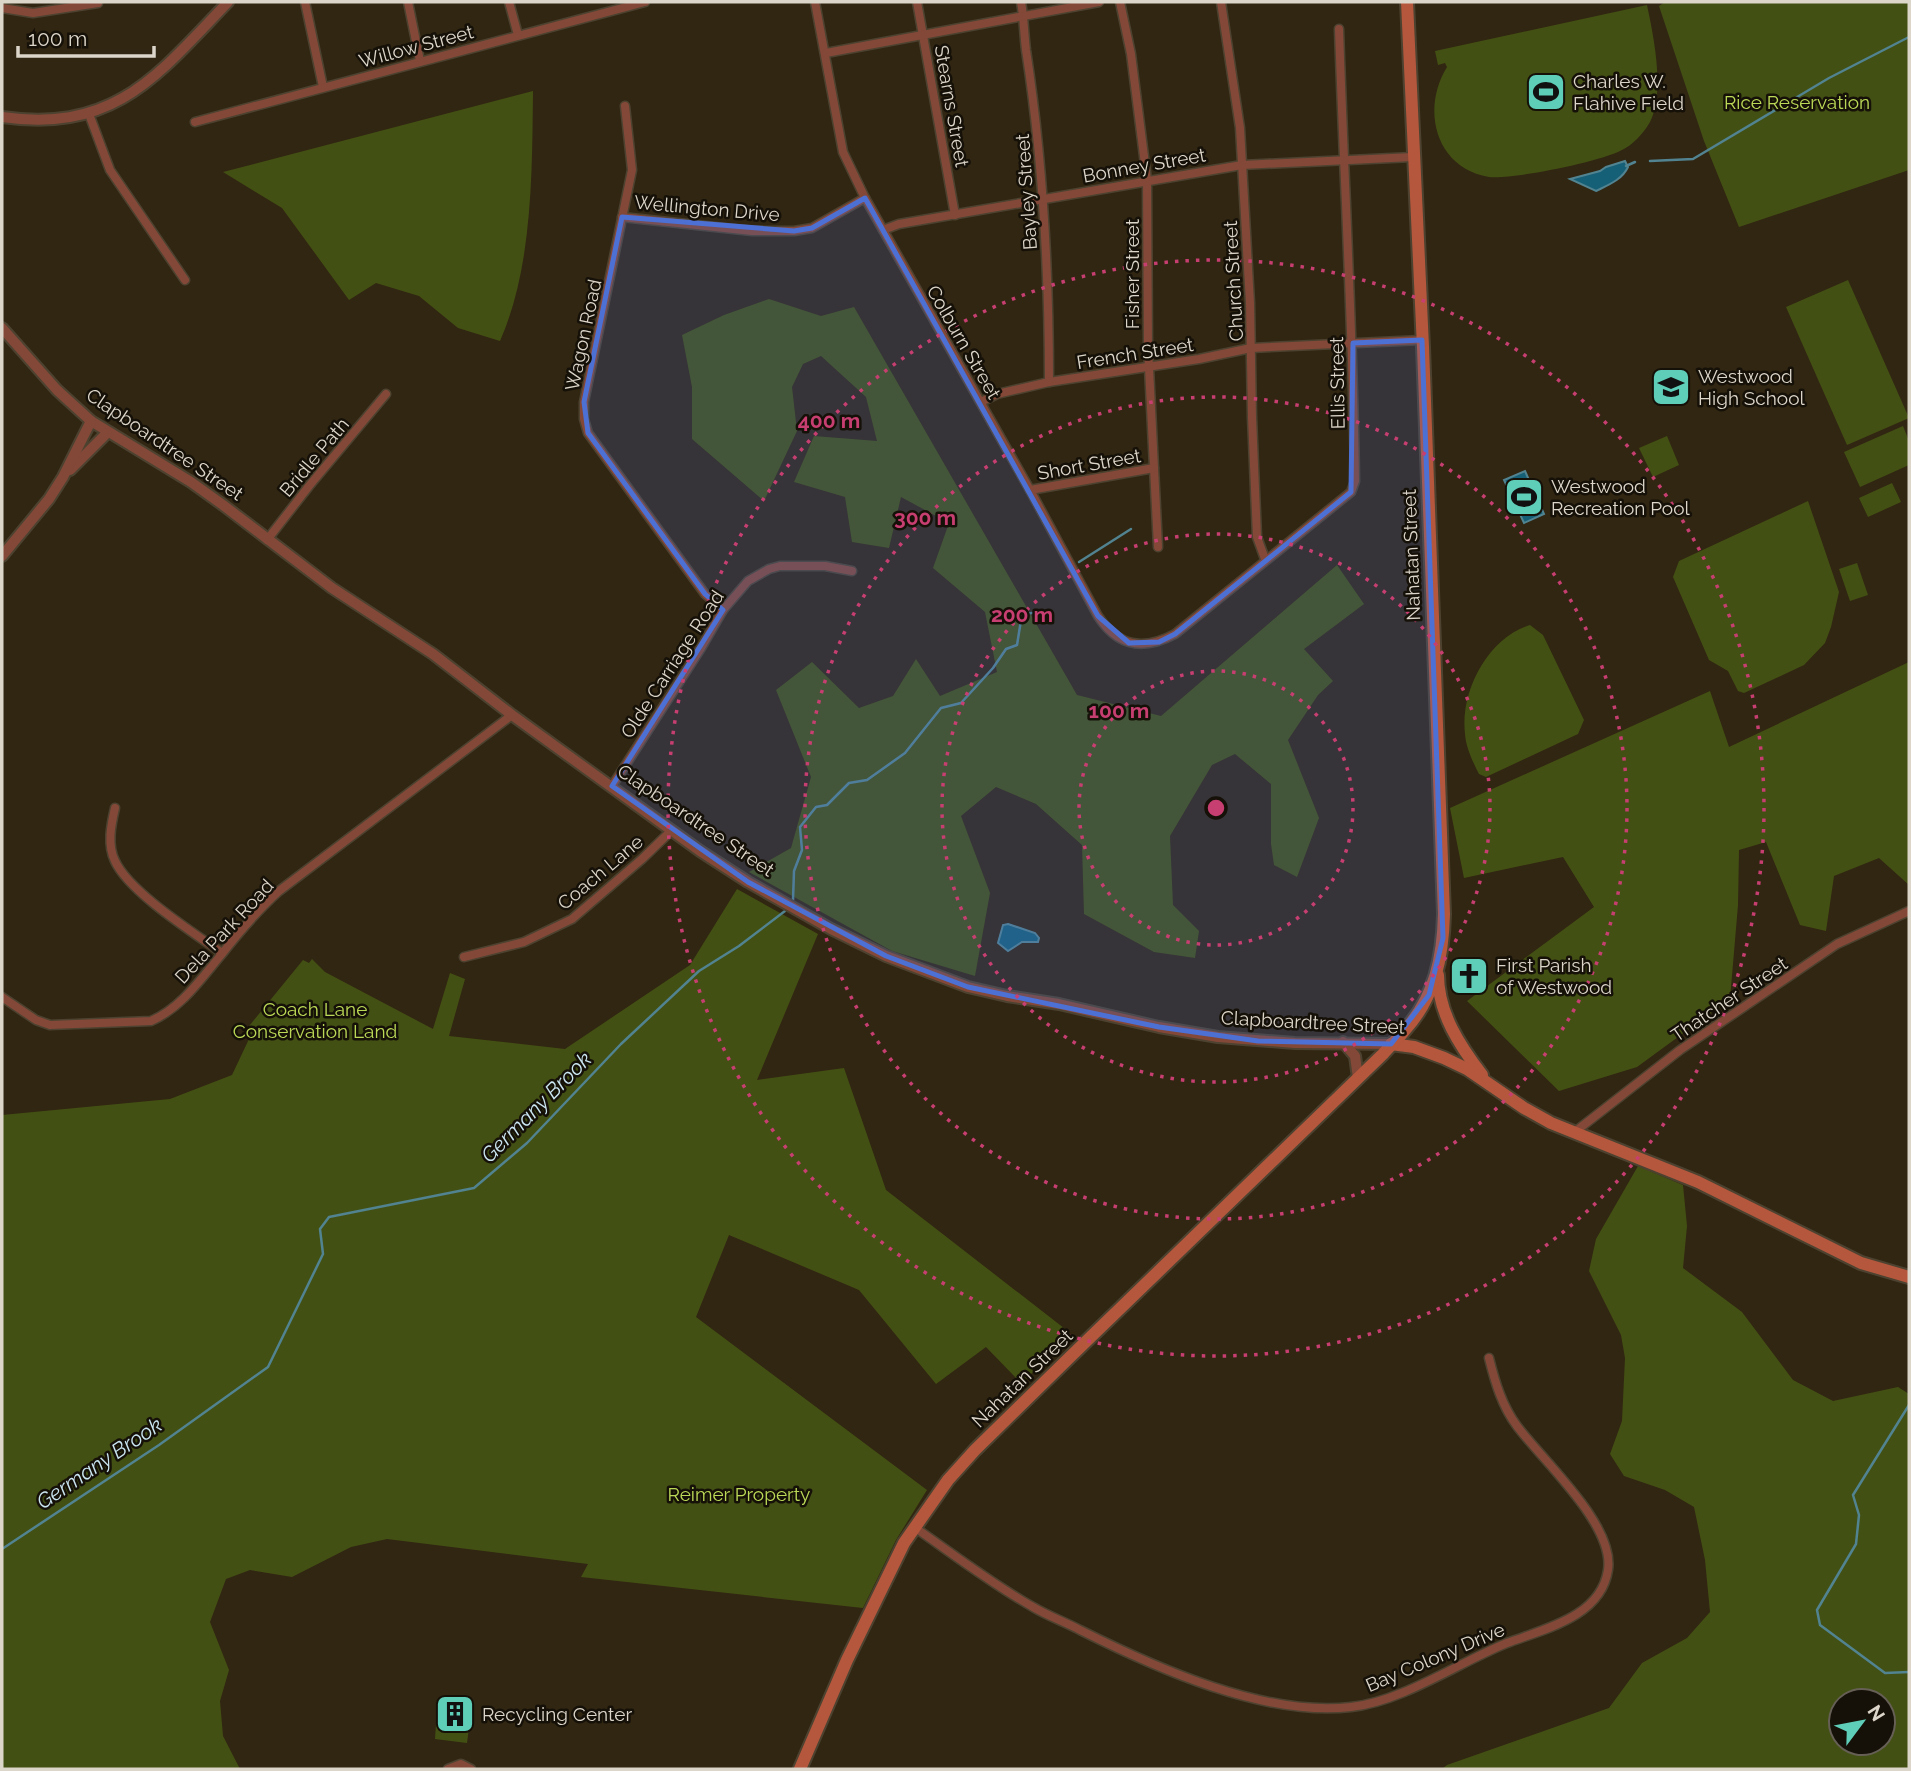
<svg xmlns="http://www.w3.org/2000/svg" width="1911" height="1771" viewBox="0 0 1911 1771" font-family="Raleway,sans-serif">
<rect width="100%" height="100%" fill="#312612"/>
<!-- green -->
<g fill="#435013" fill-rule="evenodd">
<polygon points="1665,2 1909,2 1909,170 1739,227 1704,141 1659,6"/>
<path d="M1647,5C1654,38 1665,92 1650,122C1643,134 1633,145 1620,151C1598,162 1511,180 1489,177C1435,168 1421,109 1447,67L1445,63L1438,65L1435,51Z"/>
<path d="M533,91C532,172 533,266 500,341L458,328L419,296L376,283L349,300L282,208L223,172Z"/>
<polygon points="1848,280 1909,418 1847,445 1786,307"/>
<polygon points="769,299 821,316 854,307 1077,695 1161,716 1337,565 1364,604 1304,649 1333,681 1318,695 1288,740 1319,818 1297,877 1274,865 1271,844 1271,784 1235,754 1212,765 1170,836 1173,905 1199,931 1195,958 1154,952 1084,914 1082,845 1036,804 996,787 961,816 990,893 975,976 892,951 749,872 791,848 811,777 776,690 812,662 859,708 893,696 916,659 940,696 997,672 985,612 933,568 949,523 901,497 889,548 852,542 845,497 794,482 814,436 877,441 866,397 821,356 803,364 792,387 797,431 764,501 692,439 692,387 682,335 724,315"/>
<polygon points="1903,426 1909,441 1909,465 1860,487 1844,452"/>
<polygon points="1667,436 1679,465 1653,477 1639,448"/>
<polygon points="1892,483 1901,502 1868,517 1859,498"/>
<polygon points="1808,501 1839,592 1831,627 1825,643 1804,665 1744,693 1738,691 1728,671 1709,660 1673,577 1679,561"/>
<polygon points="1857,563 1868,595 1850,601 1839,569"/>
<path d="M1530,625L1543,635L1584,720L1578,734L1486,777L1479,774C1473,762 1466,748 1465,734C1460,691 1488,638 1530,625Z"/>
<polygon points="1909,662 1909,885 1879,858 1834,876 1826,931 1800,925 1766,842 1739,850 1738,905 1730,999 1637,1067 1559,1091 1467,1001 1594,907 1563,857 1464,878 1450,808 1710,691 1729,747"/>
<polygon points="737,889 818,934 757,1080 844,1068 886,1190 1069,1332 1022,1384 986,1347 936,1384 859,1290 729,1235 696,1317 927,1490 896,1540 863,1608 581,1577 588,1564 387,1539 351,1547 292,1577 250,1570 226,1579 210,1622 229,1670 220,1701 223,1736 240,1769 2,1769 2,1115 170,1099 232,1075 249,1039 245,1031 303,960 309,963 312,959 325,972 433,1029 450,973 465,979 449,1036 565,1049 690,965"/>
<path d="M1638,1166L1683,1185L1687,1226L1683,1268L1742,1312L1793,1380L1833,1401L1898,1387L1909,1394V1769H1442L1447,1765L1609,1708L1642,1663L1687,1638L1710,1612L1705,1560L1694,1507L1665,1490L1624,1476L1610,1454L1622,1421L1625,1358L1621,1335L1589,1271L1596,1239ZM1841,1701H1883V1743H1841Z"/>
<polygon points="436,1724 469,1728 467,1743 435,1739"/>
</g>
<!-- water -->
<g fill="#166077" stroke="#518390" stroke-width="2">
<path d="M1625,161L1628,167C1622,180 1608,185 1596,191L1570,179L1600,171L1606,167Z"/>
<polygon points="1525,471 1544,514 1524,523 1504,480"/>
<polygon points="1008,924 1035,933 1039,938 1038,942 1022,942 1008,951 998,943 1003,925"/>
</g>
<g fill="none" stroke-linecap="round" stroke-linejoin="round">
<!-- stream -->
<g stroke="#518390" stroke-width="2.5">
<polyline points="1650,161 1693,159 1829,78 1909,37"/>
<polyline points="1626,166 1635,162"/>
<polyline points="1079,562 1131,529"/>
<polyline points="793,900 794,871 802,850 800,827 816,807 827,805 849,783 867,780 905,753 941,708 961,703 993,668 1006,649 1017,645 1022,614 1032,613"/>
<polyline points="1909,1405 1853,1495 1859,1515 1856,1544 1817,1610 1820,1625 1885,1673 1909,1672"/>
<polyline points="2,1549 159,1445 268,1367 323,1254 320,1229 329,1217 474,1188 527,1143 621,1044 699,971 739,946 785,911"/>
</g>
<!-- minor casing -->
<g stroke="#4c422f" stroke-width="11">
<g id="minor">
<polyline points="305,2 323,87"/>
<polyline points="408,2 420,61"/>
<polyline points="509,2 518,35"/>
<path d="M815,2L843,152L865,198L1030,490L1098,616C1118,647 1143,651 1175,634L1351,492L1355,481C1353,330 1344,180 1339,29"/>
<polyline points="917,2 955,215"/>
<path d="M1021,2C1024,18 1024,34 1026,50C1043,160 1049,271 1049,382"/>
<polyline points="1120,2 1131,54 1147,180 1148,348 1158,547"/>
<polyline points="1221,2 1240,128 1250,303 1252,417 1257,537 1265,559"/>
<polyline points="2,8 33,13 98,3"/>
<polyline points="826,53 1099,2"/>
<polyline points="625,106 632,170 584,402 584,419 588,433 705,594 723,610"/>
<polyline points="89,114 110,170 185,280"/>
<polyline points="195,122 645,2"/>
<polyline points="622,217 752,231 794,231 812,228 865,198"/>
<polyline points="883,230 899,224 1242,165 1413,157"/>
<polyline points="981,402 997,394 1049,382 1199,359 1251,348 1422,340"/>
<polyline points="1030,490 1154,468"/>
<polyline points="267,540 309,486 386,394"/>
<polyline points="612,786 701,648 723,610 748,581 769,569 780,566 825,566 852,571"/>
<path d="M115,808C111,825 107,845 115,861C129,892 194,933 222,953"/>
<polyline points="464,957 524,942 572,919 642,859 672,830"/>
<path d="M2,997L36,1020L50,1025L151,1021C181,1008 201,979 221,955C239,932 258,910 279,891L512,715"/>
<polyline points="1576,1131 1680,1050 1837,944 1909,911"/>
<path d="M914,1527C953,1554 992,1584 1033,1607C1048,1616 1065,1622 1080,1630C1156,1668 1265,1717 1351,1707C1401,1702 1460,1662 1507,1643C1544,1629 1601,1617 1608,1570C1615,1525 1543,1461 1517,1426C1502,1406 1495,1382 1489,1358"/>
<polyline points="448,1769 461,1764 471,1769"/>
</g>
</g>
<!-- tertiary casing -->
<g stroke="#4c422f" stroke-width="14">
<g id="tertiary">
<path d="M2,117C115,133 157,76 228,2"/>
<polyline points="2,328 57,390 91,421 191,482 223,505 332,588 433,654 512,715 700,851 748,882 831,929 886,956 968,987 1007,996 1059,1004 1159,1027 1218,1037 1295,1043 1391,1044"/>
<polyline points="70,470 107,433"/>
<polyline points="2,556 49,499 63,477 91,421"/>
<polyline points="1343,1042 1355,1056 1358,1078"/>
</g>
</g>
<!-- secondary casing -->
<g stroke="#4c422f" stroke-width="16">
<g id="secondary">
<path d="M1438,975C1438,1013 1460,1046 1482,1075"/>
<polyline points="1391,1044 1414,1047 1444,1058 1467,1069 1524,1108 1551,1123 1698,1182 1861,1263 1909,1277"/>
<path d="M800,1769L847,1660L904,1543L948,1480L975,1450L1070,1357L1383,1054C1390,1046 1398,1039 1405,1030C1435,997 1443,957 1444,914L1423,347L1407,2"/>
</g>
</g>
<!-- minor -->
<use href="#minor" stroke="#834838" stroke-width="8"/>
<!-- tertiary -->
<use href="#tertiary" stroke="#834838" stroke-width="10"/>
<!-- secondary -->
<use href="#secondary" stroke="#b5573d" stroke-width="12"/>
</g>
<!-- marked area -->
<path fill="#4d70d4" fill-opacity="0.2" stroke="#4d70d4" stroke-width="5" stroke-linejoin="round" d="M865,198L1098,616L1129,643L1159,642L1175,634L1351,492L1353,343L1422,340L1443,938L1429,995L1391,1044L1258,1041L1159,1027L968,987L886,956L748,882L612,786L723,610L705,594L588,433L584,402L622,217L794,231L812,228Z"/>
<!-- distance rings -->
<g fill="none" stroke="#c73e71" stroke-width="3.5" stroke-dasharray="3.5 7">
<circle cx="1216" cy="808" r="137"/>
<circle cx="1216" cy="808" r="274"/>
<circle cx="1216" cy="808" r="411"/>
<circle cx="1216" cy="808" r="548"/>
</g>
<!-- icons -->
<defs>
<g id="stadium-square" transform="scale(2.0125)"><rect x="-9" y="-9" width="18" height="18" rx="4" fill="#5eceb8" stroke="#151008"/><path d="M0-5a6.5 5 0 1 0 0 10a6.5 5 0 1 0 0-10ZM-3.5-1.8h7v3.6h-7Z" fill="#111"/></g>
<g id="school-square" transform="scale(2.0125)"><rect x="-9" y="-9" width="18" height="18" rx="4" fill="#5eceb8" stroke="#151008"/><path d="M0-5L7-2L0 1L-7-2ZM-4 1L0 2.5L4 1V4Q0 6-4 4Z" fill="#111"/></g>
<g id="church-square" transform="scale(2.0125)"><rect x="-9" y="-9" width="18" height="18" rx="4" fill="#5eceb8" stroke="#151008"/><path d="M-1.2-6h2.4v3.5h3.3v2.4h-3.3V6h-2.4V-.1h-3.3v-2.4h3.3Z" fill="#111"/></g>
<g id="building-square" transform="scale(2.0125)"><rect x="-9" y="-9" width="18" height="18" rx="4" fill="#5eceb8" stroke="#151008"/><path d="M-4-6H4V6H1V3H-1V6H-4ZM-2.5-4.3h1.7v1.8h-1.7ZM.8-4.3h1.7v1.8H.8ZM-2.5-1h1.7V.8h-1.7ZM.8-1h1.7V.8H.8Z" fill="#111"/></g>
</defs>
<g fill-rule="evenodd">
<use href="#stadium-square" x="1546" y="92"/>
<use href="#school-square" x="1671" y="387"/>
<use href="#stadium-square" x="1524" y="497"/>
<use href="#church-square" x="1469" y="976"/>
<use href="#building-square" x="455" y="1714"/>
</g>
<g text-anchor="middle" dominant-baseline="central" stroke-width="5" stroke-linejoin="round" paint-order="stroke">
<!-- street labels -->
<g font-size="19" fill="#dcd5c9" stroke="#151008">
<text transform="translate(416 46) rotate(-15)">Willow Street</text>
<text transform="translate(952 106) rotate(80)">Stearns Street</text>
<text transform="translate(1144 165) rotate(-10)">Bonney Street</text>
<text transform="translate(1026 192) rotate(-94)">Bayley Street</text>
<text transform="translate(707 208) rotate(5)">Wellington Drive</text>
<text transform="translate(1132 274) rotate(-90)">Fisher Street</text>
<text transform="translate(1233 281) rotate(-93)">Church Street</text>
<text transform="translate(583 335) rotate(-78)">Wagon Road</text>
<text transform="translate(964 342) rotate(60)">Colburn Street</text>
<text transform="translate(1135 353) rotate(-9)">French Street</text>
<text transform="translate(1337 383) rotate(-91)">Ellis Street</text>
<text transform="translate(165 444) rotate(34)">Clapboardtree Street</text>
<text transform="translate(314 457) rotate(-50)">Bridle Path</text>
<text transform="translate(1089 464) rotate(-10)">Short Street</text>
<text transform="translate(1411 555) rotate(-92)">Nahatan Street</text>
<text transform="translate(672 664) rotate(-57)">Olde Carriage Road</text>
<text transform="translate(696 820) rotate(34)">Clapboardtree Street</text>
<text transform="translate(600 872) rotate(-40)">Coach Lane</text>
<text transform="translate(224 931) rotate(-47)">Dela Park Road</text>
<text transform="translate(1729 999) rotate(-34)">Thatcher Street</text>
<text transform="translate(1313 1022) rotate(3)">Clapboardtree Street</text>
<text transform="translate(1022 1378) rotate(-44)">Nahatan Street</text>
<text transform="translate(1435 1657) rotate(-23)">Bay Colony Drive</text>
</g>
<!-- poi labels -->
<g font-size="19" fill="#dcd5c9" stroke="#151008" text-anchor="start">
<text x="1573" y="81">Charles W.<tspan x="1573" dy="22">Flahive Field</tspan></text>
<text x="1698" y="376">Westwood<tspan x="1698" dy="22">High School</tspan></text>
<text x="1551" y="486">Westwood<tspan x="1551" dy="22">Recreation Pool</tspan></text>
<text x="1496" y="965">First Parish<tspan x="1496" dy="22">of Westwood</tspan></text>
<text x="482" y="1714">Recycling Center</text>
</g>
<!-- park labels -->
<g font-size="19" fill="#bbd956" stroke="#151008">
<text x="1797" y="102">Rice Reservation</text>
<text x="315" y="1009">Coach Lane<tspan x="315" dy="22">Conservation Land</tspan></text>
<text x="739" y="1494">Reimer Property</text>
</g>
<!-- water labels -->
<g font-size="21" font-style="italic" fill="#cbe6f1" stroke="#151008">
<text transform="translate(536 1107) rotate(-45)">Germany Brook</text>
<text transform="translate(99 1463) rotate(-34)">Germany Brook</text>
</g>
</g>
<circle cx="1216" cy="808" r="10" fill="#c73e71" stroke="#151008" stroke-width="3.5"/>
<g font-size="21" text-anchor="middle" font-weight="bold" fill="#c73e71" stroke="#151008" stroke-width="5" stroke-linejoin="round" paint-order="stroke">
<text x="829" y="428">400 m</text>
<text x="925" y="525">300 m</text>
<text x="1022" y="622">200 m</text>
<text x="1119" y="718">100 m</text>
</g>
<!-- border -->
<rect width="1911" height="1771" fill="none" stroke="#dcd5c9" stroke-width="7"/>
<!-- north arrow -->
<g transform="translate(1862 1722) rotate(58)"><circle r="33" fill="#151008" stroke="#655f55" stroke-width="2"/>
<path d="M0-5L12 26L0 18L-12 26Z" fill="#5eceb8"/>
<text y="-10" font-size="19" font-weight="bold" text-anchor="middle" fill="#dcd5c9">N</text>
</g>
<!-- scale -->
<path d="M18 46v10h136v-10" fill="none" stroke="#dcd5c9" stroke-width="3.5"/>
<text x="28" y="46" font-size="21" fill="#dcd5c9" stroke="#151008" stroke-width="5" paint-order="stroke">100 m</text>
</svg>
